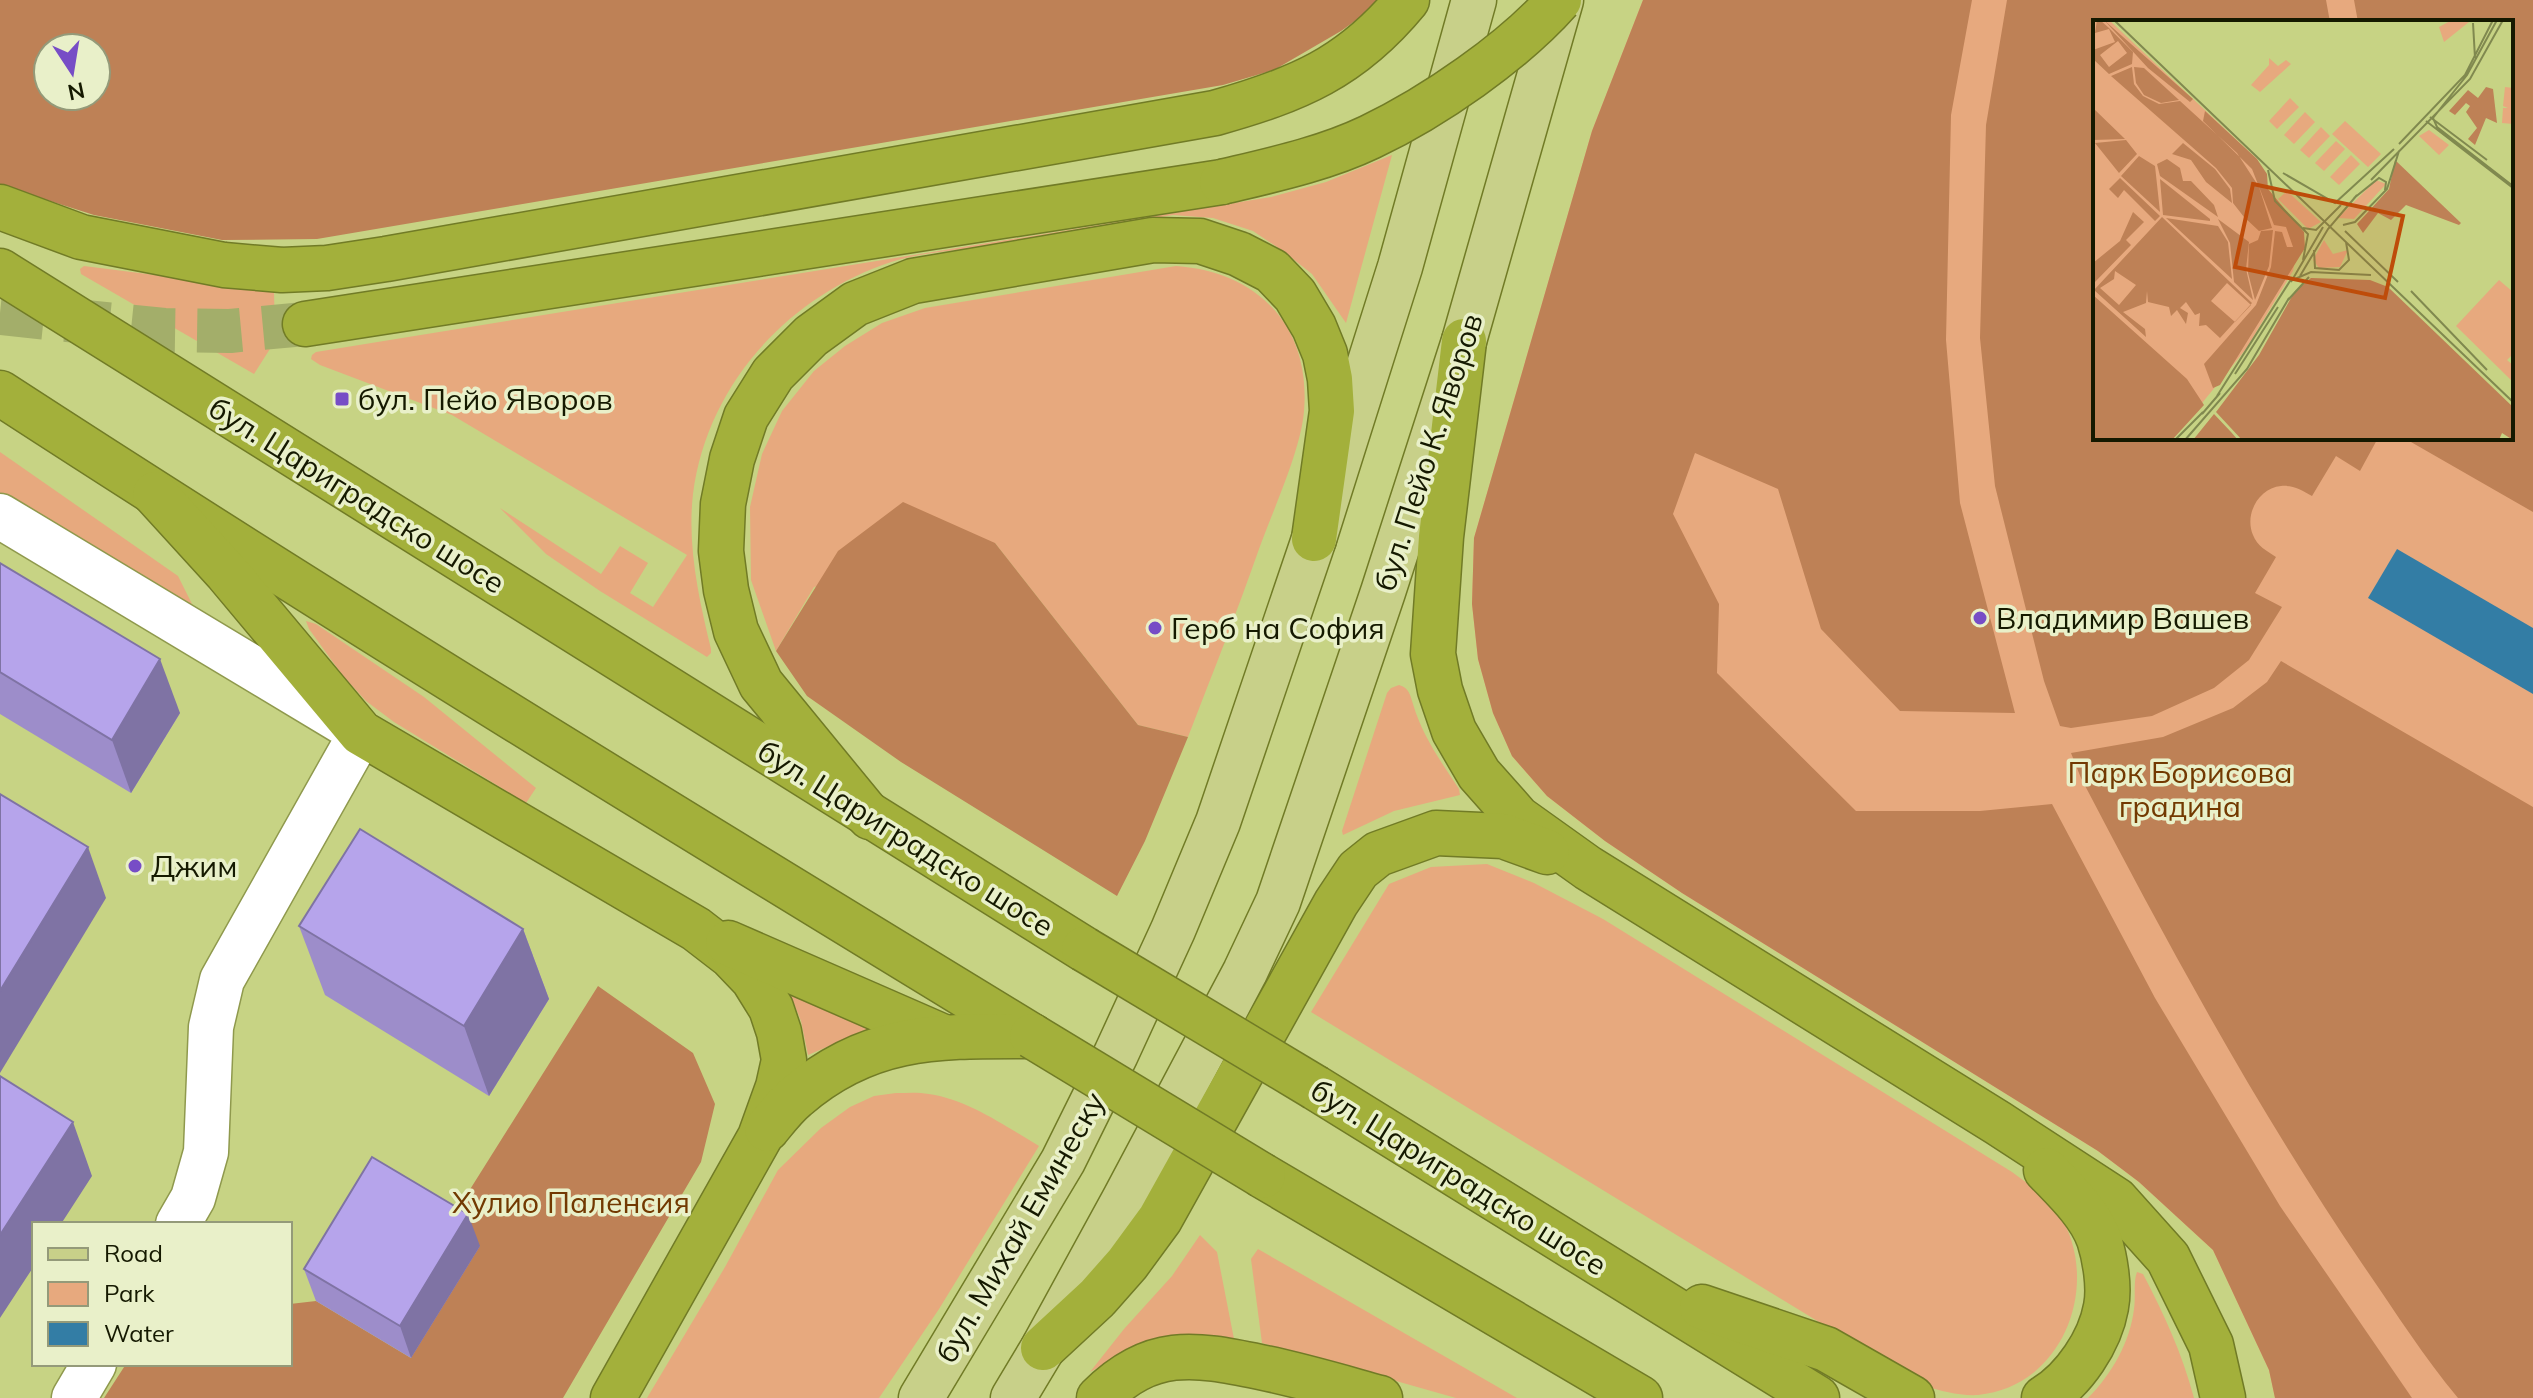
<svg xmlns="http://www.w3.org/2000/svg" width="2533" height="1398" viewBox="0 0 2533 1398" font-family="Mulish,sans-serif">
<rect width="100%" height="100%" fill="#c7d384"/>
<!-- green -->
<g fill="#e7a97e" fill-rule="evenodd">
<path d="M1643,0H2533V1398H2275L2269,1370L2213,1250L2139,1182L2098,1151L1682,893L1605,841L1547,796L1512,756L1493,713L1478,659L1472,604L1474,538L1592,131ZM2095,22H2511V438H2095Z"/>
<path d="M1392,155L1346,323L1312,274L1283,251L1253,231L1213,218L1173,215C1109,226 1045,236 981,247C952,251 919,253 891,262C789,296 707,384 693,494C687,546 699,599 711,649V653L707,657L600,591L546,554L500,508L601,574L620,546L648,563L630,593L653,607L687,555L452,415L320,365L311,359L312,355L316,352L1271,197L1326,182Z"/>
<polygon points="84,266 274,290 275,341 254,374 81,274 80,269"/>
<path d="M1176,266C1259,272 1311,327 1304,411C1301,450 1273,510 1259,549C1237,612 1212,675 1188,737L1138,725L995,543L814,587L776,651L751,580L750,507L762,454L782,411L814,371L845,346L882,323L925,308Z"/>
<polygon points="0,452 178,576 200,620 0,495"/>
<polygon points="306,621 316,624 424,697 536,788 526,803 394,722 366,701 343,676 309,629"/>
<path d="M1399,685C1409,688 1410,694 1413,704C1422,735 1441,762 1459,789L1460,795L1394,811L1343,835L1342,831L1387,693L1391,688Z"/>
<path d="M1487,864L1534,883L1603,919L2012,1172C2028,1184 2047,1196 2058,1212C2103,1281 2065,1387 1978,1395C1959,1396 1942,1391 1924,1386L1311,1012L1389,884L1431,867Z"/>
<polygon points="788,989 872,1024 869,1029 808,1055 801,1021"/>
<path d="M896,1093C907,1093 918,1092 929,1094C969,1100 1005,1126 1039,1146L939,1309L879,1398H647L725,1267L778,1170L821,1128L850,1107L874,1096Z"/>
<path d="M1200,1235L1217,1252L1234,1339C1175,1327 1140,1345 1090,1372L1124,1329L1172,1276Z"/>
<polygon points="1258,1249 1517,1398 1456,1398 1262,1343 1251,1259"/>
<path d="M2137,1272L2143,1274C2164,1314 2182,1353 2194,1398H2088C2112,1374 2130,1342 2134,1309C2136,1297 2133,1282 2137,1272Z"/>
</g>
<!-- forest -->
<g fill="#be8156" fill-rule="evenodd">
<path d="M0,0H1384L1341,31L1274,70L1223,85L317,239L222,240L94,215L0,185ZM48,48H96V96H48Z"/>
<polygon points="1643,0 1972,0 1951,115 1946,340 1960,503 2015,713 1900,711 1821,629 1778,489 1695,453 1673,514 1719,604 1717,673 1856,811 1980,811 2052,804 2155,998 2280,1206 2412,1398 2275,1398 2269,1370 2213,1250 2139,1182 2098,1151 1682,893 1605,841 1547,796 1512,756 1493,713 1478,659 1472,604 1474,538 1592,131"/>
<path d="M2007,0H2326L2330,22H2095V438H2378L2360,471L2336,456L2312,496C2302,490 2293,485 2281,486C2259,488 2244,514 2253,535C2257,546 2267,551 2276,557L2255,593L2282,607L2249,660L2214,688L2152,716L2071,728L2060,726L2044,681L1995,486L1980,338L1986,125Z"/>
<polygon points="2354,0 2533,0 2533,512 2404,438 2511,438 2511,22 2358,22"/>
<polygon points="903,502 995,543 1138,725 1188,737 1145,841 1117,896 901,762 807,696 776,651 838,551"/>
<path d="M2281,661L2533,807V1398H2458C2423,1356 2394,1310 2363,1265C2257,1109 2168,945 2081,778L2071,753L2163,737L2233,708L2267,682Z"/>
<polygon points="598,986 693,1053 715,1104 701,1162 563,1398 104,1398 126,1364 290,1364 290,1304 316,1301 411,1358 447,1226"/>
</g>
<!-- water -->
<polygon fill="#337da5" points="2397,549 2533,628 2533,694 2368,598"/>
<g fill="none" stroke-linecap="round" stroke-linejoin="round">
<!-- highway-tunnel -->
<polyline stroke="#a3ae6a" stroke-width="44" stroke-dasharray="44 22" stroke-linecap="butt" points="0,313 164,330 230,331 305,324"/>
<!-- minor casing -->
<g stroke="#8f994d" stroke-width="47">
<g id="minor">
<polyline points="0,516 361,733 222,980 211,1027 206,1152 193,1198 178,1224"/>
<polyline points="74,1398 94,1364"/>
</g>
</g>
<!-- major casing -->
<g stroke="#717b26" stroke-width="47">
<g id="major">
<polyline points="921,1398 1063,1161 1116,1054 1173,930 1218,822 1314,539 1400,267 1474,0"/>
<polyline points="1013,1398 1043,1348 1125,1198 1245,972 1278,902 1383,592 1464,341 1561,0"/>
</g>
</g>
<!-- highway casing -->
<g stroke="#717b26" stroke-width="47">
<g id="highway">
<path d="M0,207L81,237L224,265L282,270L327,268L386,259L1215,113C1297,90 1351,68 1407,0"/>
<polyline points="0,271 1084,949"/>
<polyline points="305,324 1222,182"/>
<polyline points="1464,341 1441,537 1433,654 1440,690 1454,731 1479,774 1518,818 1588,868 1998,1123 2116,1200 2168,1258 2211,1345 2223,1398"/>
<path d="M0,393C340,614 686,825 1032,1036"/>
<polyline points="155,494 227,573 361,733 696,929 731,956 753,979 771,1008 779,1032 784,1060 778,1087 760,1137 613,1398"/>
<polyline points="870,817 761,684 736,631 726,590 721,551 723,504 732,459 746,417 773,374 811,336 855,304 913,281 1153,240 1200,241 1239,254 1272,271 1295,295 1314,327 1325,354 1330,379 1332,411 1314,539"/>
<polyline points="728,943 941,1036"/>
<polyline points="1316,1088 1817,1398"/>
<path d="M767,1129C776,1118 785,1106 796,1097C870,1033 940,1036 1032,1036"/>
<polyline points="1263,1176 1640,1398"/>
<polyline points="1702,1307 1826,1349 1912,1398"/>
<polyline points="1043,1348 1097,1298 1127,1264 1160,1219 1336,903 1358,870 1378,854 1436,833 1503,836 1547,852"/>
<path d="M1099,1398C1151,1346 1193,1353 1260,1367C1300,1375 1340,1387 1380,1398"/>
<path d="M2044,1398C2074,1380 2100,1341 2106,1307C2110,1287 2105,1258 2099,1239C2089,1212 2065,1190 2046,1170"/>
</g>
</g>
<!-- minor -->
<use href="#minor" stroke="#fff" stroke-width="44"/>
<!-- major -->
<use href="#major" stroke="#c8d089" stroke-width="44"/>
<!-- highway -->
<use href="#highway" stroke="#a3b03b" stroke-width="44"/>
<!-- highway-bridge casing -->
<g stroke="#717b26" stroke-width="47" stroke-linecap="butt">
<g id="highway-bridge">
<path d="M1222,182C1272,170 1324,159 1370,137C1433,107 1513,52 1559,0"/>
<polyline points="1084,949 1316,1088"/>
<polyline points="1032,1036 1263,1176"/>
</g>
</g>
<!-- highway-bridge -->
<use href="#highway-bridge" stroke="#a3b03b" stroke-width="44"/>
</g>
<!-- wall -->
<g fill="#9d8dca">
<polygon points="0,563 180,713 131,793 0,714"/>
<polygon points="299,926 523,929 549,999 489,1096 325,995"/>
<polygon points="480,1246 411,1358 316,1301 304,1269"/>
</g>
<!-- shaded-wall -->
<g fill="#7f73a4">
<polygon points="160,659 180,713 131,793 112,740"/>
<polygon points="88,847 106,898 0,1073 0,991"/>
<polygon points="523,929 549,999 489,1096 464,1026"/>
<polygon points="73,1122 92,1176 61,1224 34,1224 34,1266 0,1318 0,1235"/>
<polygon points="468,1214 480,1246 411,1358 400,1326"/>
</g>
<!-- building -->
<g fill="#b6a4eb" stroke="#7f73a4" stroke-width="2">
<polygon points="0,563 160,659 112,740 0,672"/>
<polygon points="0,794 88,847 0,991"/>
<polygon points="360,829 523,929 464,1026 299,926"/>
<polygon points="0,1076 73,1122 0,1235"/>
<polygon points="372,1157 468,1214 400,1326 304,1269"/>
</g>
<!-- markers -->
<g fill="#774dc6" stroke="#e9f0c9" stroke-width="3">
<rect x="334" y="391" width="16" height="16" rx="4"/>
<circle cx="1980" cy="618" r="8"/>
<circle cx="1155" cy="628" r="8"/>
<circle cx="135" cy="866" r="8"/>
</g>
<g text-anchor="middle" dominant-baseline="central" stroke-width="7" stroke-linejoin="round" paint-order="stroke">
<!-- poi labels -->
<g font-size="30" fill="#151900" stroke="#e9f0c9" text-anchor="start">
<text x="358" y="399">бул. Пейо Яворов</text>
<text x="1996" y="618">Владимир Вашев</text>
<text x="1171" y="628">Герб на София</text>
<text x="151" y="866">Джим</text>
</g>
<!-- street labels -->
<g font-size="30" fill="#151900" stroke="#e9f0c9">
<text transform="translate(1428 452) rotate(-72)">бул. Пейо К. Яворов</text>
<text transform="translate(357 495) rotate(32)">бул. Цариградско шосе</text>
<text transform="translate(906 838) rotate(32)">бул. Цариградско шосе</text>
<text transform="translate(1459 1177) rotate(32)">бул. Цариградско шосе</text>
<text transform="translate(1020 1227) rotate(-60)">бул. Михай Еминеску</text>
</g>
<!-- park labels -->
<g font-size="30" fill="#723901" stroke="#e9f0c9">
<text x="2180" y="772">Парк Борисова<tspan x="2180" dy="34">градина</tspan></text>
<text x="571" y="1202">Хулио Паленсия</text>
</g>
</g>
<!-- overview -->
<g transform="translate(2093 20)">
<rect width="420" height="420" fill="#c7d384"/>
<path d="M0,0H16L164,139L175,169L208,208L200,251L153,329L79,420H0ZM359,0L376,2L351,22L346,7ZM176,38L185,46L193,40L198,44L167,72L158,65L176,45ZM412,67L420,68V104L409,103L410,88H415L410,86ZM197,78L206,87L184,109L176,101ZM212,92L222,102L201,124L191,115ZM252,101L288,134L275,147L239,114ZM228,107L237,116L216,138L207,130ZM336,110L356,125L346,135L326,116ZM243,121L252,129L231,151L222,143ZM258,135L267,144L246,165L237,157ZM283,160L293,164L261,199L245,198ZM194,171L228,202L215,209L185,179ZM231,220L240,234L255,230L247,247L226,248L220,240ZM406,260L420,272V334L414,340L420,345V362L363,306Z" fill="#e7a97e"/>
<path d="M4,0H7L16,8L40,32L39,44L16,54L0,39V30L22,22L16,9L2,13ZM25,21L34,33L16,47L7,35ZM11,0L100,79L97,82L55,48ZM39,47L41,64L50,76L66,84L87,81L144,133L166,167L179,208L166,211L151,197L140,183L139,168L123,148L18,56ZM41,47L51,48L86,80L68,83L51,75L43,63ZM393,67L400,69L404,103L393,98L382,125L375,119L384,108L373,92L377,86L373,83L362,95L356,91L375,70L385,78ZM0,88L31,118L32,119L0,120ZM112,91L164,139L174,154L175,169L211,212L212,228L127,365L120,368L111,344L163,285L178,247L182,211L189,212L194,227H200L193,207L181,205L159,149L110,101ZM33,120L44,134L26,153L2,123ZM90,123L122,149L137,169L139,183L113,162L98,140L79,134ZM46,136L62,146L67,192L28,156ZM74,139L87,148L90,161H98L121,185L125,197L67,156L64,144ZM302,140L368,203L366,205L313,185L298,200L285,193L270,213L264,204L296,169ZM27,158L67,196L62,201L31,170L25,178L16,169ZM67,159L117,199V201L70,195ZM40,192L51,202L33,220L38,225L1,263L0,243L27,221ZM69,197L159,283L127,318L113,305L106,306L107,293L102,295L93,282L87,288L95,293L93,304L84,290L78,296L76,287L55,282L54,271L53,283L30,292L52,309L53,317L1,270ZM22,251L43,265L26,285L7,268L21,259ZM134,263L158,285L142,302L118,281ZM73,198L125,206L135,222L139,259ZM125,199L156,222L153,249L160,280L141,262L137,223ZM180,210L176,246L162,280L155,253L156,224L165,220L168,211ZM218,258L277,260L295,267L420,387V420L409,413L406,420H149L123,392L166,335L202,271ZM0,275L94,359L111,385L79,420H0ZM121,394L138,412L145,420H100Z" fill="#be8156" fill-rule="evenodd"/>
<path fill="none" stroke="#80894f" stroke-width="2" d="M21,0L420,382M404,0L374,55L340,98L344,107L420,166M380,3L382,38M337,97L394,140M333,101L420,168M306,124L372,55L400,0M175,150L182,181L215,214L210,240M190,153L242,183L301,129M278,160L377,59L410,0M261,178L286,158L293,162L292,170M250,205L262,202L294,169L306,131M210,208L223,210L248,185M252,211L305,262M221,230L222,248L246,250L256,240L253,222M207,256L235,209L264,175M198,262L230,207M318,271L394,350M195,280L216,257M142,354L185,287M124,376L197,261L218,252L278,255M109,394L127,373M82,420L110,392M92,420L154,349L196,278"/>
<path fill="#be4c0a" fill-opacity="0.15" stroke="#be4c0a" stroke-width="4" d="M160,164L310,196L292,278L142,247Z"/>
<rect width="420" height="420" fill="none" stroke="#151900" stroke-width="4"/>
</g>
<!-- legend -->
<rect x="32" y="1222" width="260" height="144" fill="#e9f0c9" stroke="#949a79" stroke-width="2"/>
<rect x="48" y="1248" width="40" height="12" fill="#c8d089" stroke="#949a79" stroke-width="2"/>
<text x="104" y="1262" font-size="24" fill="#151900">Road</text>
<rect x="48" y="1282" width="40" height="24" fill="#e7a97e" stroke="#949a79" stroke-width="2"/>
<text x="104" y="1302" font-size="24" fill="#151900">Park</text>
<rect x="48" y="1322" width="40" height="24" fill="#337da5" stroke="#949a79" stroke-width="2"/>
<text x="104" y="1342" font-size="24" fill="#151900">Water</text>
<!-- north arrow -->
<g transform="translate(72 72) rotate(168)"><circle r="38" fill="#e9f0c9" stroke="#949a79" stroke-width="2"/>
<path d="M0-6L14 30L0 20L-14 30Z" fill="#774dc6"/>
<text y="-12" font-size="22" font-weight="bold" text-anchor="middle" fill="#151900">N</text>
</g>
</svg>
